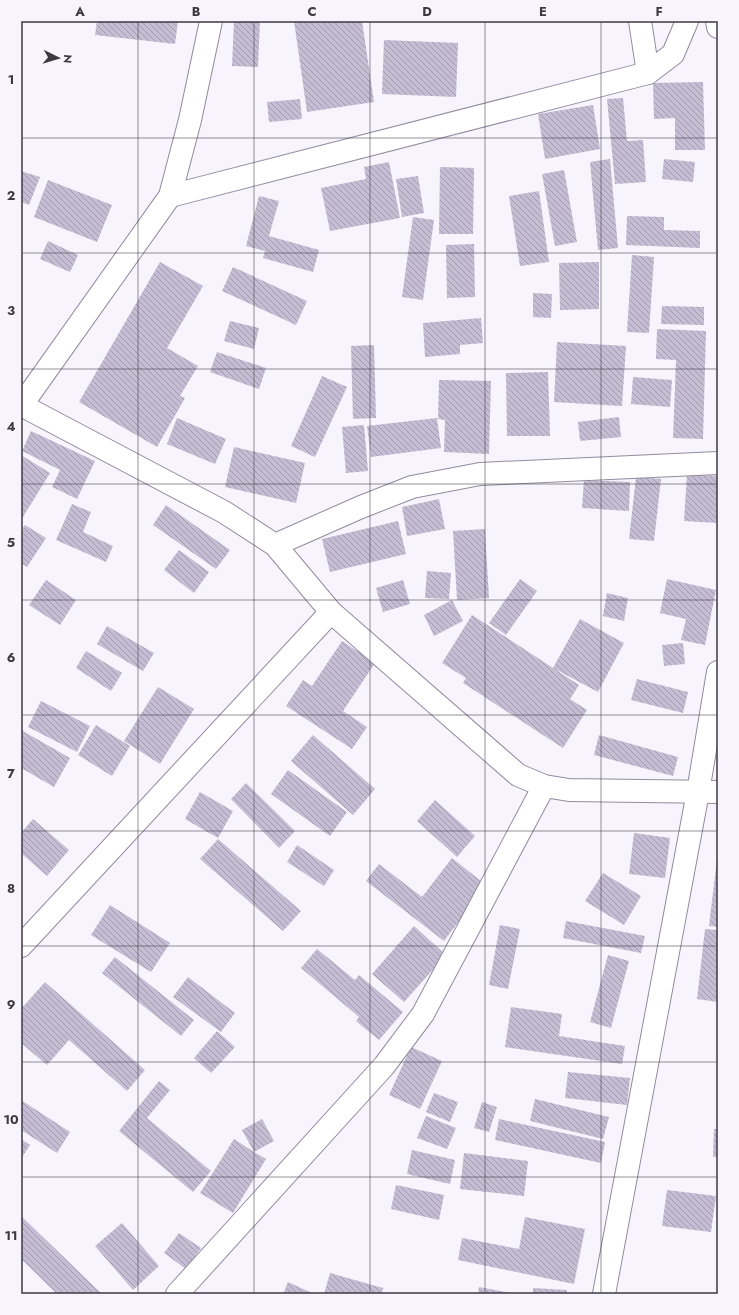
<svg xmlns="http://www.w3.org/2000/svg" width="739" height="1315" viewBox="0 0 739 1315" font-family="Jost,sans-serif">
<defs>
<pattern id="building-back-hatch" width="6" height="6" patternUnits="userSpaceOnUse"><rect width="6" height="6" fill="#c5bdd3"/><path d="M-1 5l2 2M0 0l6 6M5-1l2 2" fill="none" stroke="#a19bad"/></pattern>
</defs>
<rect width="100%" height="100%" fill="#f7f4fd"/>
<!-- building -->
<g fill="url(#building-back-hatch)">
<polygon points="97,21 178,21 175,44 95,35"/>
<polygon points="234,21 260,21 258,67 232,66"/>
<polygon points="294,21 362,21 374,102 307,112"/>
<polygon points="384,40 458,43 456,97 382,94"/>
<polygon points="703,82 705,150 675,150 675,118 654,119 653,83"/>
<polygon points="623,98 627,141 643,140 646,182 615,184 607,99"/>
<polygon points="300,99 302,119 269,122 267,102"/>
<polygon points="593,105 600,149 545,159 538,114"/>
<polygon points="610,159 618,248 598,250 590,162"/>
<polygon points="664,159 695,162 693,182 662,179"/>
<polygon points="389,162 400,218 330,231 321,188 366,179 364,167"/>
<polygon points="440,167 474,168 473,234 439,234"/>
<polygon points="564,170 577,242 555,246 542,174"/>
<polygon points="21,171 40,177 29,205 21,202"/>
<polygon points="418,176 424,213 402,217 396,179"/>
<polygon points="48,180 112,205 97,242 34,217"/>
<polygon points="539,191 549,262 520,266 509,196"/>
<polygon points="259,196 279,201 269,236 319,250 313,272 263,258 265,251 246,246"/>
<polygon points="627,216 664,217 664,230 700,231 700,248 626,245"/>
<polygon points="413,217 434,220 423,300 402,297"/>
<polygon points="48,241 78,255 70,272 40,259"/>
<polygon points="474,244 475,297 447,298 446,245"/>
<polygon points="632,255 654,257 649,333 627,332"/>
<polygon points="160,262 203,286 167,348 198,366 180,396 185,398 157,447 79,402"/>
<polygon points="599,262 599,309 560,310 559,263"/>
<polygon points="233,267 307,301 296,325 222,291"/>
<polygon points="533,293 552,294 551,318 533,317"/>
<polygon points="662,306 704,307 704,325 661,324"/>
<polygon points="481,318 483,343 460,345 460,354 425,357 423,323"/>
<polygon points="230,321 259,328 254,349 224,341"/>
<polygon points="657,329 706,331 703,439 673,438 676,360 656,359"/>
<polygon points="557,342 626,346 622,406 554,402"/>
<polygon points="374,345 376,418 353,419 351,346"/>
<polygon points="217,352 266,368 259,389 210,372"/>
<polygon points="548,372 550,436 507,436 506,373"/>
<polygon points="322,376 347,387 315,457 291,446"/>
<polygon points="633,377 672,380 670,407 631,404"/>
<polygon points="439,380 491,381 489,454 444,452 445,420 438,419"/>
<polygon points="619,417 621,437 580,441 578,422"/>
<polygon points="177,418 226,439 215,464 167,444"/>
<polygon points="437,418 441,448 371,457 367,426"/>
<polygon points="364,425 368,471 346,473 342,427"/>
<polygon points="31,431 95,461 77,499 52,487 60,470 22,451"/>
<polygon points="234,447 305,463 296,503 225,487"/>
<polygon points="21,455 50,473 23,517 21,516"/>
<polygon points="687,474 718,476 718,523 684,521"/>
<polygon points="636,477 661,479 654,541 629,539"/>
<polygon points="584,480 630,482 629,511 582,508"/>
<polygon points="439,499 445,529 407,536 402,507"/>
<polygon points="72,504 91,512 83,532 113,546 106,562 56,540"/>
<polygon points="166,505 230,550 216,569 153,525"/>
<polygon points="398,521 406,554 330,572 322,539"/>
<polygon points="25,525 46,538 27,567 21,563 21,531"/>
<polygon points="485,529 489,598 457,600 453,531"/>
<polygon points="179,550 209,572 194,593 164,570"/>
<polygon points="427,571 451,573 449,599 425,598"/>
<polygon points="520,579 537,591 506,635 489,623"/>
<polygon points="667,579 716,590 705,645 681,640 686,619 660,613"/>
<polygon points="46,580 76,600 60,625 29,605"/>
<polygon points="403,580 410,604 383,612 376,588"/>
<polygon points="607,593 628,598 624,621 603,616"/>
<polygon points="452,600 463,621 434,636 424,615"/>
<polygon points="472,615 579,685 570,699 587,710 563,748 463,683 466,678 442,663"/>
<polygon points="580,619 624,643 598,692 553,668"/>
<polygon points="107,626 154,653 143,671 97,644"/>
<polygon points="342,641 375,663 343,711 367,727 352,749 286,706 303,680 312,686"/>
<polygon points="683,643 685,664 664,666 662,645"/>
<polygon points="86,651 122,673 111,691 76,668"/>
<polygon points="637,679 688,692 683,713 631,700"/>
<polygon points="158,687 194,709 160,764 124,741"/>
<polygon points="41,701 90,726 77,752 28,727"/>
<polygon points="96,725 130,746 112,776 78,755"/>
<polygon points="21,730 70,758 54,787 21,768"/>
<polygon points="313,735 375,789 353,815 291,761"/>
<polygon points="599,735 678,757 673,776 594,755"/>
<polygon points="288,770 347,812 330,836 271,794"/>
<polygon points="246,783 295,831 279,848 231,799"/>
<polygon points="200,792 233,811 218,838 185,819"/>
<polygon points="435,800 475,836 457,857 417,821"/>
<polygon points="33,819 69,850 47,876 21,853 21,833"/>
<polygon points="634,833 670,838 665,878 629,874"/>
<polygon points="218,839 301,911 283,931 200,859"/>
<polygon points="297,845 334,870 324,886 287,862"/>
<polygon points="452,858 486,885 444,941 366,881 379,864 422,897"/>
<polygon points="717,859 718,859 718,927 709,926"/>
<polygon points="603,873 641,896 624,925 585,901"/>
<polygon points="110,905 170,943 151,972 91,935"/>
<polygon points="566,921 645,936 641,953 563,938"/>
<polygon points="500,925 520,929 508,989 489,985"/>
<polygon points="414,926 446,955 404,1002 372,974"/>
<polygon points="705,929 718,930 718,969 717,980 718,981 718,1002 697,999"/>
<polygon points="317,949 355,980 359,975 403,1012 379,1040 356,1021 359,1017 301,968"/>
<polygon points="608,955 629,961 611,1028 590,1022"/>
<polygon points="115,957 194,1020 181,1036 102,973"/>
<polygon points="188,977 235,1013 221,1032 173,997"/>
<polygon points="45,982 145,1070 127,1091 69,1040 47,1065 21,1043 21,1009"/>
<polygon points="511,1007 562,1014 559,1036 625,1046 622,1064 505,1047"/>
<polygon points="217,1031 235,1047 211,1073 194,1058"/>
<polygon points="411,1047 442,1061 420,1109 389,1095"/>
<polygon points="568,1072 630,1078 627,1105 565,1098"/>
<polygon points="159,1081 170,1090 147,1118 211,1171 193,1192 119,1131"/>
<polygon points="434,1093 458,1102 450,1122 426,1112"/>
<polygon points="535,1099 609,1117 603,1139 530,1121"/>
<polygon points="21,1100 70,1132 57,1153 21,1130"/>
<polygon points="482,1102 497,1107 489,1132 474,1128"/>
<polygon points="426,1116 456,1128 447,1149 417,1138"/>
<polygon points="262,1119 274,1141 254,1152 266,1159 233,1213 200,1193 234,1139 254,1152 242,1130"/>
<polygon points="499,1119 605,1142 601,1163 495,1140"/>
<polygon points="714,1129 718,1129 718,1157 713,1157"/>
<polygon points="21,1139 30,1145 21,1159"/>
<polygon points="412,1150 455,1160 450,1184 407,1174"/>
<polygon points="464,1153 528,1161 524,1196 460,1189"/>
<polygon points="396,1185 444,1195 439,1220 391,1209"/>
<polygon points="667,1190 716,1196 711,1232 662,1226"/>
<polygon points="21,1216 102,1294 57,1294 21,1259"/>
<polygon points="525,1217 585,1229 574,1284 458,1260 462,1238 519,1249"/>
<polygon points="122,1223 159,1266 133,1290 95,1246"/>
<polygon points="179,1233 201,1248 186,1269 164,1253"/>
<polygon points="330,1273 383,1288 382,1294 324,1294"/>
<polygon points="288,1282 314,1294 283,1294"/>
<polygon points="479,1287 512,1293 512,1294 478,1294"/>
<polygon points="533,1288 567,1290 567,1294 533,1294"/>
</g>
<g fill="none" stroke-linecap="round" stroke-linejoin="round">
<!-- street casing -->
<g stroke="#928b9f" stroke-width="24">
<g id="street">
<polyline points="640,21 648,73"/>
<polyline points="717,21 718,27"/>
<polyline points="170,196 648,73 673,54 687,21"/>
<polyline points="21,405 224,512 275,545 331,612 518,775 544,786 569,790 718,792"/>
<polyline points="21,406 170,196 190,120 211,21"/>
<polyline points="275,545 361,507 412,487 480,474 718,463"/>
<polyline points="21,946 331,612"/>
<polyline points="177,1294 384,1066 423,1014 544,786"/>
<polyline points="604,1294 698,792 718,672"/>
</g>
</g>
<!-- street -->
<use href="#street" stroke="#fff" stroke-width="22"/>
</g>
<!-- grid -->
<path fill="none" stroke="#3c3942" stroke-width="1" stroke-opacity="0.55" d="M138,21V1294M254,21V1294M370,21V1294M485,21V1294M601,21V1294M21,138H718M21,253H718M21,369H718M21,484H718M21,600H718M21,715H718M21,831H718M21,946H718M21,1062H718M21,1177H718"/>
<!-- border -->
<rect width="739" height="1315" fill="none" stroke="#f7f4fd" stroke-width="44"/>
<!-- north arrow -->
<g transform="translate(58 58) rotate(95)" stroke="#f7f4fd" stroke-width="3" paint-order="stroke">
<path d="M0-3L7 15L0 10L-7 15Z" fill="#3c3942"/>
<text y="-6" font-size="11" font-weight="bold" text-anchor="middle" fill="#3c3942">N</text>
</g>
<rect x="22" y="22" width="695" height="1271" fill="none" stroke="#3c3942" stroke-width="1.5"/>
<g font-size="13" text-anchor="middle" font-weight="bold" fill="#3c3942">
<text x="80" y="16">A</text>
<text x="196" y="16">B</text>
<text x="312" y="16">C</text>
<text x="427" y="16">D</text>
<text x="543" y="16">E</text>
<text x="659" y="16">F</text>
<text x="11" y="84">1</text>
<text x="11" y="200">2</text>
<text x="11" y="315">3</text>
<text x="11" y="431">4</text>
<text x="11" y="547">5</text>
<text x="11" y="662">6</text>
<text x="11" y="778">7</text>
<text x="11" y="893">8</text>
<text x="11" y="1009">9</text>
<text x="11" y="1124">10</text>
<text x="11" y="1240">11</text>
</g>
</svg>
